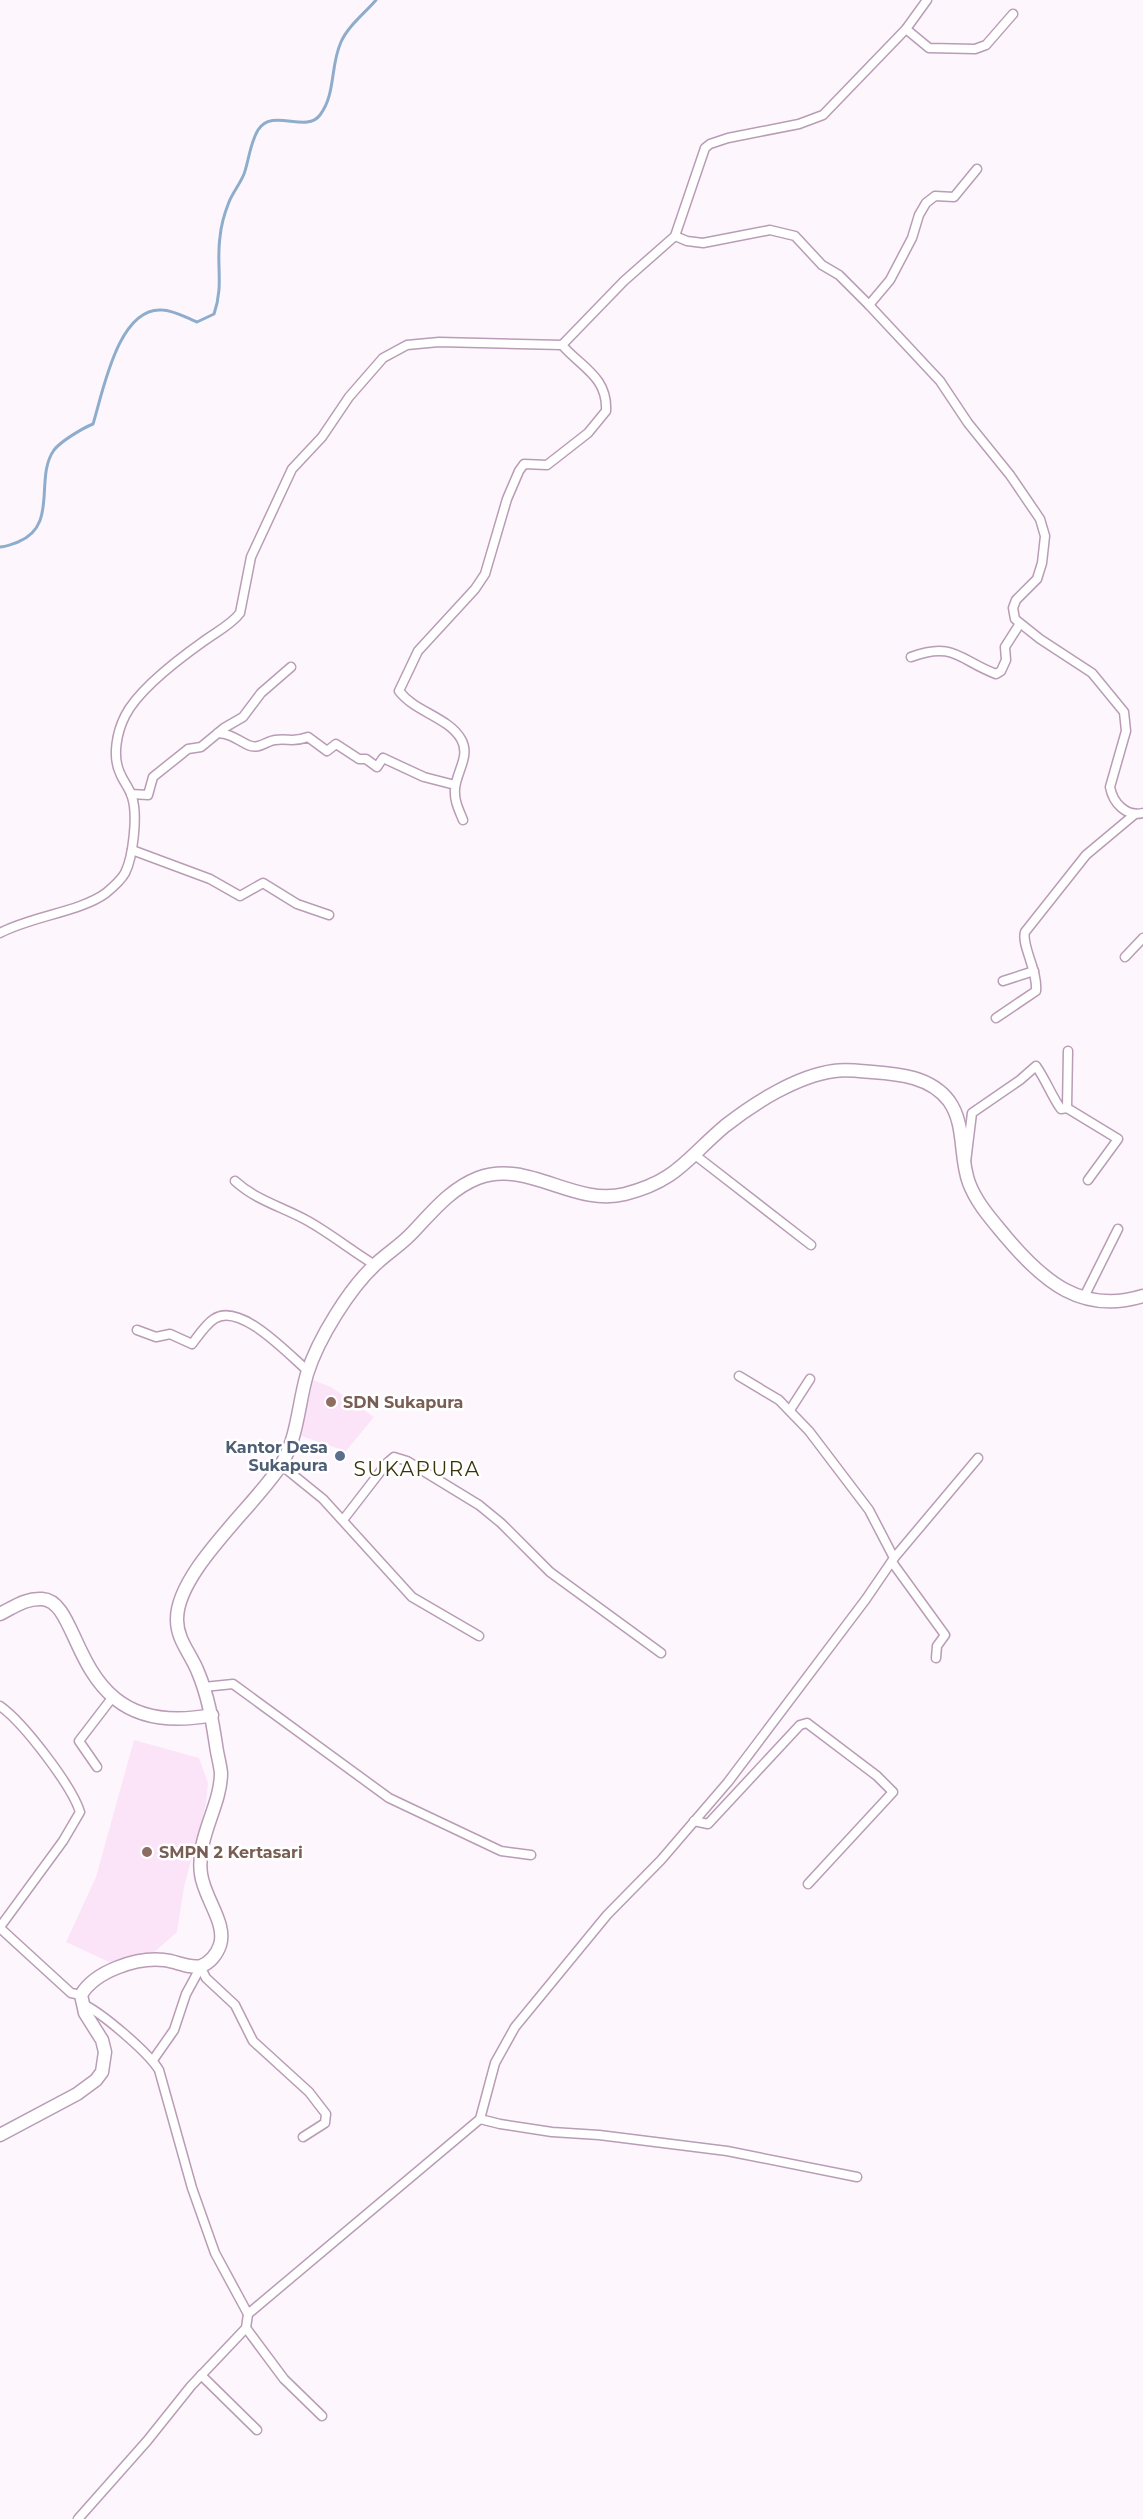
<svg xmlns="http://www.w3.org/2000/svg" width="1143" height="2519" viewBox="0 0 1143 2519" font-family="Montserrat,sans-serif">
<rect width="100%" height="100%" fill="#fdf7fd"/>
<!-- built -->
<g fill="#fbe4f8">
<polygon points="313,1380 331,1387 374,1417 346,1451 301,1436"/>
<polygon points="134,1740 199,1758 208,1783 206,1804 184,1887 177,1932 152,1954 109,1962 66,1942 96,1877"/>
</g>
<g fill="none" stroke-linecap="round" stroke-linejoin="round">
<!-- stream -->
<path stroke="#8eadcc" stroke-width="3" d="M0,547C6,547 12,544 18,542C59,526 34,478 54,450C61,441 83,428 93,424C103,392 118,307 162,310C173,310 187,318 197,322L214,314C224,285 216,266 220,237C221,226 225,212 229,202C233,192 240,184 244,174C249,160 250,143 258,130C272,107 306,134 320,115C336,94 330,66 341,42C348,26 365,13 376,0"/>
<!-- street casing -->
<g stroke="#b99cb6" stroke-width="11">
<g id="street">
<polyline points="906,29 929,48 975,49 986,45 1013,14"/>
<path d="M675,236L687,241L703,243L770,230L795,236L822,265L839,275L869,305L940,381L968,423L1010,475L1040,519L1045,536L1042,563L1037,579L1016,600L1013,608L1015,619L1040,639L1092,673L1124,712L1126,731L1110,787C1113,803 1126,817 1143,813"/>
<polyline points="869,305 890,280 912,238 919,215 926,203 935,196 954,197 977,169"/>
<path d="M911,657C954,641 959,660 996,674L1001,671L1006,660L1005,647L1019,625"/>
<path d="M218,733C232,734 237,740 248,745C259,750 266,741 275,740C290,738 292,743 308,737L327,751L336,744L359,759H366L377,767L383,758L424,777L455,785"/>
<polyline points="131,794 148,795 153,777 188,749 201,747 224,728 243,717 261,693 291,667"/>
<path d="M463,820C459,810 454,801 455,789C456,772 471,756 461,739C448,717 415,712 399,691L418,651L475,589L485,574L507,499L519,471L524,464L547,465L588,433L606,411C608,377 581,367 562,345"/>
<polyline points="132,850 210,879 240,896 263,883 297,904 329,915"/>
<path d="M0,933C32,916 80,912 106,893C112,888 121,880 125,873C133,857 138,815 132,797C130,789 123,781 120,773C112,756 117,732 125,716C138,690 180,658 204,641C216,632 231,625 240,613L251,557L292,469L322,437L349,397L383,358L407,345L439,342L562,345L624,281L675,236L705,148L710,144L728,138L799,124L823,115L906,29L927,0"/>
<polyline points="1125,957 1143,938"/>
<polyline points="1003,981 1034,971"/>
<path d="M996,1018L1036,991C1038,970 1021,945 1025,932L1086,855L1135,814"/>
<polyline points="1067,1108 1118,1139 1088,1180"/>
<polyline points="695,1155 811,1245"/>
<path d="M966,1162L972,1113L1020,1080L1036,1066C1046,1080 1052,1097 1061,1109L1067,1108L1068,1051"/>
<path d="M235,1181C257,1201 283,1207 308,1221C331,1234 352,1251 375,1265"/>
<polyline points="1084,1297 1118,1229"/>
<path d="M137,1330L156,1337L170,1334L192,1344C198,1336 206,1324 214,1319C240,1301 289,1355 308,1371"/>
<polyline points="790,1410 810,1379"/>
<polyline points="281,1465 323,1499 412,1597 479,1636"/>
<polyline points="343,1520 387,1463 394,1457 407,1461 479,1505 501,1523 550,1572 661,1653"/>
<polyline points="894,1558 978,1458"/>
<polyline points="892,1562 945,1635 937,1646 936,1658"/>
<polyline points="204,1687 233,1684 389,1798 501,1851 531,1855"/>
<path d="M0,1706C23,1722 72,1786 80,1812L63,1841L0,1927"/>
<polyline points="97,1767 79,1741 112,1698"/>
<polyline points="694,1821 708,1824 800,1725 807,1723 877,1776 893,1792 808,1884"/>
<polyline points="0,1928 71,1993 81,1995"/>
<polyline points="200,1966 206,1978 235,2005 253,2041 309,2092 326,2114 325,2123 303,2137"/>
<path d="M83,2004C102,2013 148,2052 159,2070L192,2188L215,2253L248,2314L480,2119L495,2063L515,2027L607,1915L661,1860L728,1782L866,1599L894,1558L869,1510L809,1431L779,1400L739,1376"/>
<polyline points="153,2060 174,2030 186,1994 198,1972 199,1966"/>
<polyline points="480,2119 500,2124 552,2132 599,2135 727,2151 857,2177"/>
<polyline points="246,2328 284,2379 322,2416"/>
<polyline points="201,2375 257,2430"/>
<polyline points="78,2519 147,2441 191,2386 246,2328 248,2314"/>
</g>
</g>
<!-- secondary casing -->
<g stroke="#b99cb6" stroke-width="15">
<g id="secondary">
<path d="M0,1614C14,1607 26,1598 42,1599C86,1601 69,1743 212,1715"/>
<path d="M0,2135L77,2094L96,2080L102,2072L105,2052L102,2040L85,2013L81,1995C95,1971 137,1957 164,1960C176,1961 189,1969 201,1966C210,1963 217,1954 220,1945C227,1923 204,1898 201,1874C196,1837 221,1806 221,1773C220,1763 217,1754 216,1745C212,1719 208,1696 198,1672C191,1654 177,1640 177,1620C176,1572 255,1506 281,1465C298,1437 298,1405 307,1374C318,1339 350,1287 377,1263C389,1252 402,1244 413,1232C432,1212 450,1189 478,1178C528,1159 574,1207 625,1194C677,1181 687,1158 725,1126C754,1103 797,1076 834,1071C846,1069 860,1071 872,1072C900,1074 931,1077 949,1101C966,1125 959,1156 969,1183C977,1204 992,1220 1006,1237C1043,1281 1082,1315 1143,1296"/>
</g>
</g>
<!-- street -->
<use href="#street" stroke="#fff" stroke-width="8"/>
<!-- secondary -->
<use href="#secondary" stroke="#fff" stroke-width="12"/>
</g>
<!-- markers -->
<g fill="#8d6e63" stroke="#fff" stroke-width="2">
<circle cx="331" cy="1402" r="6"/>
<circle cx="147" cy="1852" r="6"/>
</g>
<circle fill="#5c6f8a" stroke="#fff" stroke-width="2" cx="340" cy="1456" r="6"/>
<g text-anchor="middle" dominant-baseline="central" stroke-width="5" stroke-linejoin="round" paint-order="stroke">
<!-- education labels -->
<g font-size="16" font-weight="bold" fill="#785e54" stroke="#fff" text-anchor="start">
<text x="343" y="1402">SDN Sukapura</text>
<text x="159" y="1852">SMPN 2 Kertasari</text>
</g>
<!-- service labels -->
<g font-size="16" font-weight="bold" fill="#4e5e75" stroke="#fff" text-anchor="end">
<text x="328" y="1447">Kantor Desa<tspan x="328" dy="18">Sukapura</tspan></text>
</g>
<!-- quarter labels -->
<g font-size="20" letter-spacing="1.5" fill="#393409" stroke="#fff">
<text x="417" y="1469">SUKAPURA</text>
</g>
</g>
</svg>
